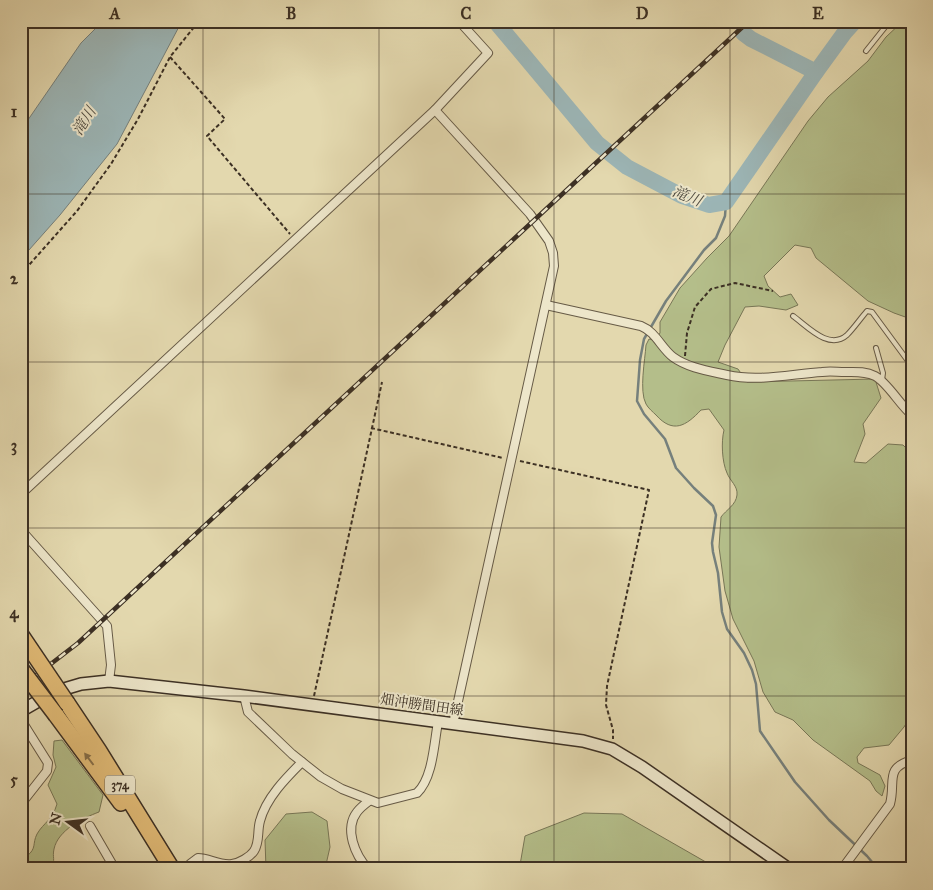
<svg xmlns="http://www.w3.org/2000/svg" width="933" height="890" viewBox="0 0 933 890" font-family="'IM FELL Great Primer','Noto Serif JP',serif">
<rect width="100%" height="100%" fill="#e3d8ae"/>
<filter id="stains"><feTurbulence type="fractalNoise" baseFrequency=".004" numOctaves="4"/><feColorMatrix values="0 0 0 0 .2 0 0 0 0 .09 0 0 0 0 .02 0 0 0 .5 -.17"/></filter>
<radialGradient id="worn" r=".72"><stop offset=".6" stop-color="#630" stop-opacity="0"/><stop offset="1" stop-color="#630" stop-opacity=".3"/></radialGradient>
<!-- green -->
<g fill="#b4be8a" stroke="#787757">
<path d="M903,21H912V323L911,319L894,313L868,301L816,258L811,248L795,245L764,276L768,286L780,297L791,294L798,305L786,310L759,306L745,307L725,345L718,362L738,369L747,382L875,379L881,398L863,424L865,434L854,462L866,463L888,444L903,445L912,454V714L904,727L889,745L864,748L857,757L858,763L880,775L885,786L882,796L876,791L870,781L813,740L793,720L775,712L763,692L754,661L733,619L725,591L719,547L721,517C726,510 736,505 737,495C738,486 730,481 727,473C722,462 721,442 724,430L709,409L701,410C686,426 673,434 656,415C653,412 648,408 646,404C639,391 645,360 646,345L649,339L655,340L660,333V322L680,288L707,258L729,236L808,121L828,97L868,61L886,37Z"/>
<path d="M62,740L103,795L99,812C83,818 58,830 54,849C52,858 56,859 51,869H21V856H27C37,848 32,844 37,834C44,822 52,821 57,804L48,785L56,767L53,755L54,741Z"/>
<polygon points="312,812 327,821 330,847 325,869 266,869 265,840 286,814"/>
<polygon points="584,813 622,814 718,869 521,869 520,865 525,836"/>
</g>
<!-- water -->
<polygon fill="#9cb6b7" stroke="#76807c" points="103,21 182,21 117,144 60,215 21,259 21,130 81,43"/>
<g fill="none" stroke-linecap="round" stroke-linejoin="round">
<!-- stream -->
<polyline stroke="#76807c" stroke-width="2.5" points="726,202 725,216 716,238 704,250 666,301 644,339 640,360 637,401 644,414 665,439 676,468 694,488 713,506 716,515 712,543 713,552 718,573 722,612 727,629 744,653 752,670 756,684 760,731 795,782 829,820 867,856 878,869"/>
<!-- river -->
<g stroke="#9cb6b7" stroke-width="16">
<polyline points="495,21 597,143 627,167 682,196 709,205 726,202 816,72 845,32 855,21"/>
<polyline points="743,33 751,39 816,72"/>
</g>
<!-- lane casing -->
<g stroke="#665a46" stroke-width="6">
<g id="lane">
<polyline points="866,51 890,21"/>
<path d="M793,316C807,326 829,351 847,335C854,328 860,319 867,311L872,312L908,361L912,372"/>
<polyline points="876,348 883,373 882,380"/>
</g>
</g>
<!-- street casing -->
<g stroke="#665a46" stroke-width="10">
<g id="street">
<polyline points="435,110 530,214 549,241 553,253 554,266 453,724"/>
<path d="M546,305L641,326C656,332 661,348 673,357C688,368 709,371 727,375C759,382 791,374 822,372C830,371 837,372 845,372C855,372 865,371 875,376C887,382 900,405 912,415"/>
<polyline points="21,494 435,110 488,53 459,21"/>
<polyline points="21,530 107,626 111,665 109,681"/>
<path d="M244,696L248,712L292,754L321,777L342,789L378,803L417,793C433,778 434,743 438,722"/>
<polyline points="21,720 48,763 47,771 21,804"/>
<polyline points="90,826 115,869"/>
<path d="M193,869L190,864L198,858C209,858 220,866 232,864C239,863 250,857 254,851C260,842 257,831 260,821C266,798 286,778 302,762"/>
<path d="M368,869C355,855 344,829 357,812C360,808 365,804 369,801"/>
<path d="M842,869L890,804C896,782 884,768 912,760"/>
</g>
</g>
<!-- secondary casing -->
<g stroke="#3c3024" stroke-width="14">
<polyline id="secondary" points="21,711 54,692 81,684 109,681 244,696 583,741 612,749 642,767 789,869"/>
</g>
<!-- highway casing -->
<g stroke="#3c3024" stroke-width="18">
<g id="highway">
<polyline points="67,703 99,751 172,869"/>
<polyline points="56,715 121,803"/>
</g>
</g>
<!-- path -->
<g stroke="#3c3024" stroke-width="2" stroke-dasharray="4 2.5" stroke-linecap="butt">
<polyline points="170,57 225,119 207,136 290,234"/>
<polyline points="21,274 77,211 111,164 138,119 170,57 199,21"/>
<polyline points="685,356 687,333 695,307 711,289 735,283 773,291"/>
<polyline points="371,428 503,458"/>
<polyline points="520,461 649,490 607,686 606,705 613,730 613,739"/>
<polyline points="314,696 382,382"/>
</g>
<!-- lane -->
<use href="#lane" stroke="#ede6ca" stroke-width="4"/>
<!-- street -->
<use href="#street" stroke="#ede6ca" stroke-width="8"/>
<!-- secondary -->
<use href="#secondary" stroke="#ede6ca" stroke-width="11"/>
<!-- highway -->
<use href="#highway" stroke="#e2bc77" stroke-width="15"/>
<!-- rail casing -->
<g stroke="#3c3024" stroke-width="4.5">
<polyline id="rail" points="21,687 78,643 749,21"/>
</g>
<!-- rail -->
<use href="#rail" stroke="#ede6ca" stroke-width="2.5" stroke-dasharray="8" stroke-linecap="butt"/>
<!-- highway-bridge casing -->
<g stroke="#3c3024" stroke-width="18" stroke-linecap="butt">
<g id="highway-bridge">
<polyline points="21,635 67,703"/>
<polyline points="21,669 56,715"/>
</g>
</g>
<!-- highway-bridge -->
<use href="#highway-bridge" stroke="#e2bc77" stroke-width="15"/>
</g>
<!-- one-way arrows -->
<defs><path id="oneway-solid" d="M-6-.8H1V-3.2L6.5 0L1 3.2V.8H-6Z" transform="scale(1.25)"/></defs>
<use fill="#876f49" href="#oneway-solid" transform="translate(89 759) rotate(-127)"/>
<!-- grid -->
<path fill="none" stroke="#3c3024" stroke-width="1" stroke-opacity="0.55" d="M203,21V869M379,21V869M554,21V869M730,21V869M21,194H912M21,362H912M21,528H912M21,696H912"/>
<g text-anchor="middle" dominant-baseline="central" stroke-width="4" stroke-linejoin="round" paint-order="stroke">
<!-- shield labels -->
<rect fill="#ede6ca" stroke="#716756" stroke-width="1" x="105" y="775.5" width="30" height="19" rx="4"/>
<g font-size="12" font-weight="bold" fill="#3c3024">
<text x="120" y="785">374</text>
</g>
<!-- street labels -->
<g font-size="14" fill="#3c3024" stroke="#ede6ca">
<text transform="translate(422 705) rotate(8)">畑沖勝間田線</text>
</g>
<!-- water labels -->
<g font-size="15" font-style="italic" fill="#4f4b41" stroke="#ede6ca">
<text transform="translate(84 121) rotate(-58)">滝川</text>
<text transform="translate(687 196) rotate(22)">滝川</text>
</g>
</g>
<!-- margin -->
<rect width="933" height="890" fill="none" stroke="#e3d8ae" stroke-width="55"/>
<!-- north arrow -->
<g transform="translate(68 822) rotate(285)" stroke="#ede6ca" stroke-width="4" paint-order="stroke">
<path d="M0-4L9 19L0 12L-9 19Z" fill="#3c3024"/>
<text y="-8" font-size="14" font-weight="bold" text-anchor="middle" fill="#3c3024">N</text>
</g>
<rect x="28" y="28" width="878" height="834" fill="none" stroke="#3c3024" stroke-width="2"/>
<g font-size="16" text-anchor="middle" font-weight="bold" fill="#3c3024">
<text x="115" y="19">A</text>
<text x="291" y="19">B</text>
<text x="466" y="19">C</text>
<text x="642" y="19">D</text>
<text x="818" y="19">E</text>
<text x="14" y="117">1</text>
<text x="14" y="284">2</text>
<text x="14" y="451">3</text>
<text x="14" y="618">4</text>
<text x="14" y="785">5</text>
</g>
<rect width="100%" height="100%" filter="url(#stains)"/>
<rect width="100%" height="100%" fill="url(#worn)"/>
</svg>
